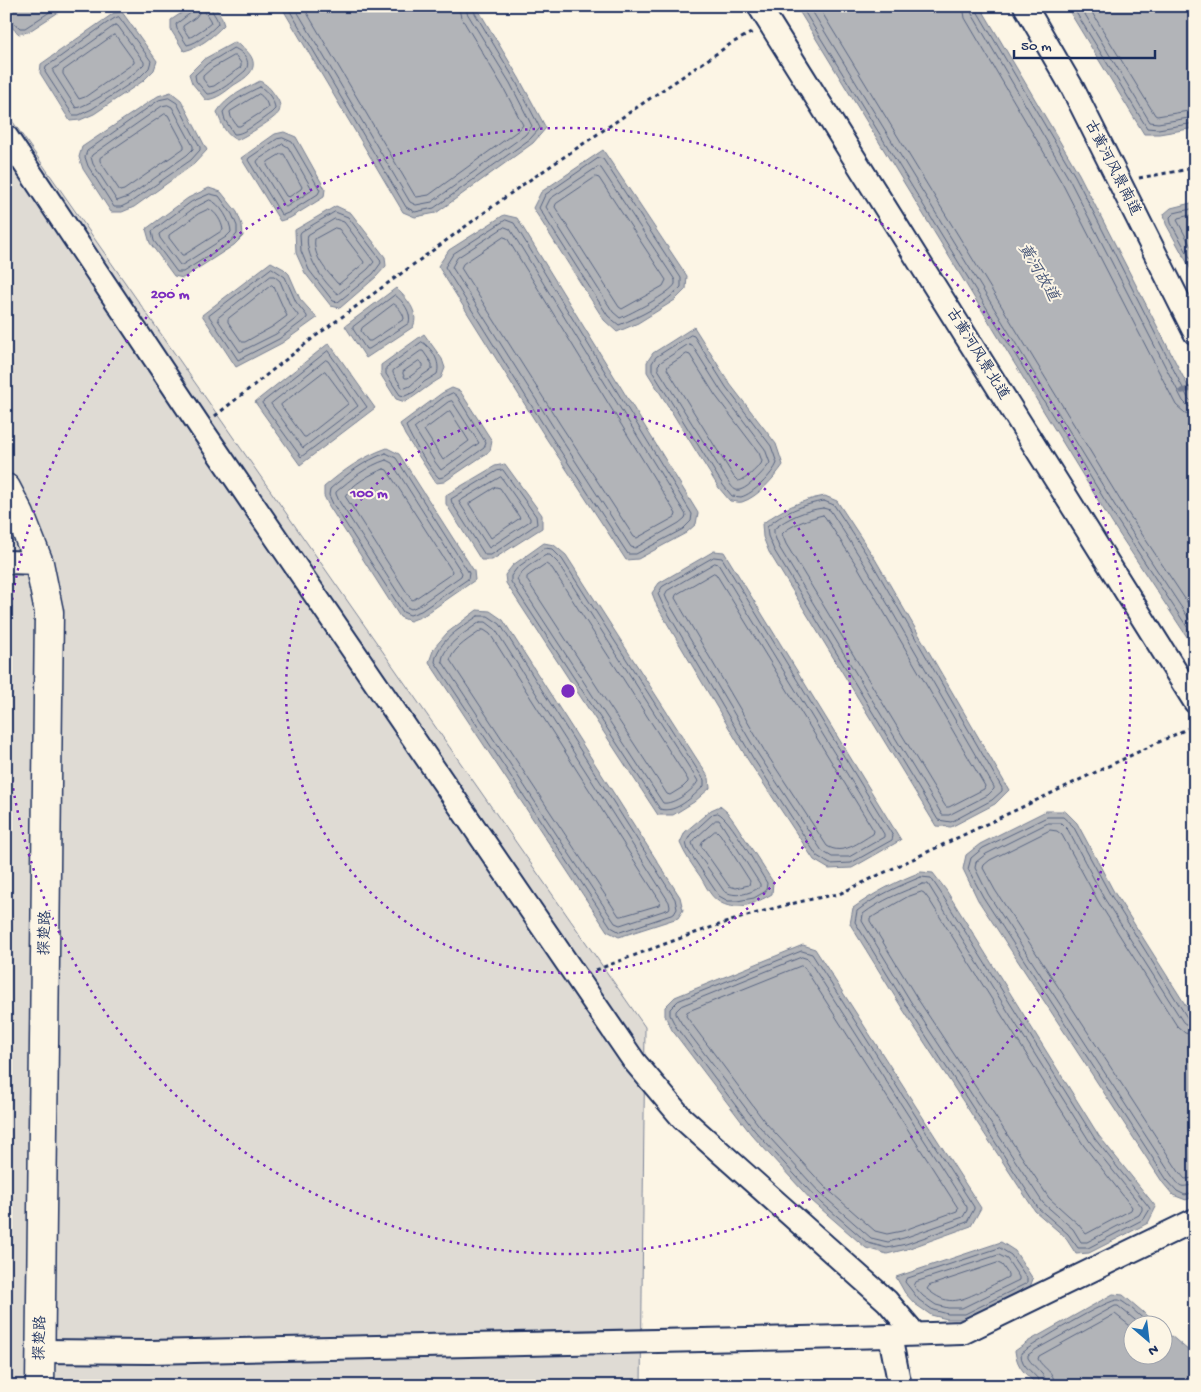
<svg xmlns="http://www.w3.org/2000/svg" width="1201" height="1392" viewBox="0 0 1201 1392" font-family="'Gochi Hand','LXGW WenKai TC',sans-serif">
<rect width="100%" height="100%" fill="#fcf5e5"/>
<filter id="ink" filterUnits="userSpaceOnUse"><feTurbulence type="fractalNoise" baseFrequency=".02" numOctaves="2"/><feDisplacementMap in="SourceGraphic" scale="10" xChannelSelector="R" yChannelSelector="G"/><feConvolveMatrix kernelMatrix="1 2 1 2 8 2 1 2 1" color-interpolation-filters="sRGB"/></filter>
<g filter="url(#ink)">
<!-- green -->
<polygon fill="#dfdbd4" stroke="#7d8599" points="6,112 645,1027 641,1386 6,1386"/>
<!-- water -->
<g fill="#b2b4b8" stroke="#767f94">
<polygon points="6,6 68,6 28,32 19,34 6,22"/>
<path d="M192,6H214L221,16L224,25C213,36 201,47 184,51L171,30V20Z"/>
<polygon points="281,6 476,6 519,78 546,128 533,143 436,213 415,217 403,212"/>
<polygon points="796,6 980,6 1079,174 1195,400 1195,649 1112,523"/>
<polygon points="1066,6 1195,6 1195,128 1159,134 1144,134"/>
<polygon points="122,12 157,61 154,70 143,81 94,114 80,120 70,121 40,73 41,64 114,13"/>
<path d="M235,42C245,48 260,60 250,73C246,78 239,82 234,85C225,92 217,99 206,100L192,83L189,74L204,59Z"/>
<path d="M260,81C267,85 270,88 274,94C278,99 282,105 279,112C275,119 246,136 237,140C226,136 221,123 217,112C226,97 245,89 260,81Z"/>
<polygon points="171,92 181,100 207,150 194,164 134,207 122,212 111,212 83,169 79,157 82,147 158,96"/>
<polygon points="284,132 296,137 325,189 324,197 290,218 280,221 241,158 275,134"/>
<polygon points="603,150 687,276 686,289 675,300 638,323 617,332 604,320 533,208 541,192"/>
<polygon points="209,188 221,192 237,212 242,225 243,236 234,245 183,278 174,276 150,243 146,229 188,198"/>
<polygon points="1195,202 1195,277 1166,224 1164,214 1171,208"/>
<polygon points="336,206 351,213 385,257 386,266 376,277 340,308 331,306 305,273 296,253 295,230"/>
<polygon points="504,215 517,218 698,513 696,524 686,533 638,559 626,560 544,435 438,266 449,250"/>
<polygon points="271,262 284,269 289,274 300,299 317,318 282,343 236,367 202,315"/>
<path d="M396,288C406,298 420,312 413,327L366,358L345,326Z"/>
<path d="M694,327L730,384L776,444L783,465C774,478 758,497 742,502C738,503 734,501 730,501L719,488L647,372V362L653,353Z"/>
<path d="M424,334L442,359L445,368L441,378C428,385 418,395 405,402L396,399L381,375V365Z"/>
<polygon points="329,343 375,408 300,465 255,402"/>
<polygon points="452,388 460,391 492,441 490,451 444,482 436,483 405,435 400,424 442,393"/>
<path d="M387,448L399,454L474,571L475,580L423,616L410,621L400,617L329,506L324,496V487C344,470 362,457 387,448Z"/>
<polygon points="505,464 542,515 542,528 492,560 481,560 446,504 446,495 495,466"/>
<path d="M825,496L837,501L875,559L1009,790L995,804L951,827L936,826L769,552L763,537L762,524C780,510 801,500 825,496Z"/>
<polygon points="544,543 554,545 566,555 709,778 710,788 694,802 673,815 658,815 506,583 505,575 513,565"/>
<polygon points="714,551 724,552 901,840 852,868 829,869 814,860 748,760 657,606 652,593 659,583"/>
<polygon points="477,610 490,611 503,620 680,897 683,910 678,918 619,937 607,931 429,662 434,648 447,633"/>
<path d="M720,806L727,812L735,823L773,882L772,894C756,903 735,913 718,901C710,896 705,884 700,876C692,865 685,855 680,843L685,832L711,810Z"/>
<polygon points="1046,811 1065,811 1077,823 1114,892 1195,1020 1195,1196 1186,1200 1173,1195 1163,1183 978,900 963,869 966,855 980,844"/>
<path d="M921,872L933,873L946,890L1099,1136L1156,1207L1148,1223L1089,1253L1076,1254L1065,1237L1035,1211L902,1008L850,924L853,908C874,893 897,881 921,872Z"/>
<polygon points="803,945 815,949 981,1208 971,1226 907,1249 887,1254 866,1248 812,1201 751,1134 672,1030 665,1016 665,1007 675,997"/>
<polygon points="1001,1242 1015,1251 1033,1279 1030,1287 966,1319 947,1319 931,1315 915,1304 905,1293 896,1277"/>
<path d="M1113,1294L1123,1295L1157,1324H1134V1354H1164V1330L1195,1356V1386H1039C1026,1375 1017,1368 1015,1351L1029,1341Z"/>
</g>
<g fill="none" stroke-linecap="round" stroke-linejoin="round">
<!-- shore -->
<g stroke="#576482" stroke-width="1">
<path d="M194,6L192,12L176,24L177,29L187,45C198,43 210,32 218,24C218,17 211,13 211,6"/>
<polyline points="287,6 406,207 415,212 434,208 530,139 540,128 515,80 473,10 472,6"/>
<polyline points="294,6 410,202 416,205 432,202 525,135 532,126 510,83 467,13 466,6"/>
<polyline points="303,6 415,196 417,197 429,195 520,129 523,125 503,87 461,17 458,6"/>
<polyline points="801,6 1117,520 1195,639"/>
<polyline points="809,6 1122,517 1195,628"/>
<polyline points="818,6 1128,513 1195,614"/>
<polyline points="963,6 965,18 1062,183 1176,405 1185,413 1195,415"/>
<polyline points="970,6 972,14 1069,179 1183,401 1188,406 1195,408"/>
<polyline points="976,6 977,11 1075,176 1188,398 1191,401 1195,401"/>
<polyline points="1072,6 1147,128 1158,129 1195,123"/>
<polyline points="1080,6 1150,122 1158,123 1195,117"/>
<polyline points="1088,6 1155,115 1157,116 1195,110"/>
<polygon points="203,9 210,20 211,23 206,27 191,37 189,37 183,28 183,26 196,17 201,10"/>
<polygon points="119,17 151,61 149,68 140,77 92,109 79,115 73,115 45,72 46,67 107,23 115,18"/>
<polyline points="6,20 11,20 20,28 25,28 59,6"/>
<path d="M116,25L118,26L144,62V64C133,76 91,105 76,108L53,72V70Z"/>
<polygon points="114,35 116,36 134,61 134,63 85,97 79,99 63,74 63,71"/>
<path d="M234,48C244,52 252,62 245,71C236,78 218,95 207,94L196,81L195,75L207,64Z"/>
<polygon points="234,56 236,56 241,63 241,67 214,86 209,87 203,79 203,76 211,69"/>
<path d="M260,87C267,90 275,101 275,109L271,113C262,119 244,135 234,134L225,120L223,112C229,102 249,92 260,87Z"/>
<path d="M259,94C263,96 268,103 268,108L240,126H237L231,117L230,112Z"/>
<polygon points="169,98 177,103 200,147 200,150 191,160 131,202 121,207 114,207 88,166 85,157 87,151 159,100"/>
<polygon points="168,105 172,107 193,146 193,149 187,155 128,197 117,201 93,164 91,157 92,155 162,106"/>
<polygon points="165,114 168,115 184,145 184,148 124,190 120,191 100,161 100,158"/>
<polygon points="283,138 292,142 320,190 318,194 288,213 283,215 281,214 248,160 249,158 277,139"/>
<polygon points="283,144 288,147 312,189 311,191 286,207 284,206 257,162 258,160"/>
<polygon points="281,154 284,154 302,187 301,189 289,197 286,196 267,165 268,162"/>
<path d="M599,158L603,159L681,278V287C665,304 641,316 619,325L608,316L539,208L545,195Z"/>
<path d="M598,167L601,168L675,280C675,281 675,283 675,284C671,293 630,314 620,318L613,312L546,207L550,199Z"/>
<polygon points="596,177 599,178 666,280 663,286 622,309 619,307 555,207 556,204"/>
<polygon points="210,194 219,196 232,214 237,226 237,234 230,242 183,272 177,272 154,241 152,231 191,202"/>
<path d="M210,200C220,203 231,222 231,232L226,237L182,265H180L160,238L159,234L194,208Z"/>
<polyline points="1195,208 1174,213 1170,217 1171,223 1195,267"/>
<path d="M209,209C216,212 222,222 223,230L184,255H182L169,238V235L198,214Z"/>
<polygon points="335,212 348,217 380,259 381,263 373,274 338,302 333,301 309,270 301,251 300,234 301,232"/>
<polyline points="1195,214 1178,218 1177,220 1195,254"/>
<path d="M335,219L344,222L374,262L368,269L338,294C324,284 303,253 308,235Z"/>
<polygon points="506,220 514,223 692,514 691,521 683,529 636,554 628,554 548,432 445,267 453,254"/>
<polygon points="505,227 510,229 686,515 685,518 679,523 635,548 631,547 554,428 452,267 457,258"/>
<path d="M335,228L339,229L364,262L363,264L339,284L337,283C327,271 312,256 315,239Z"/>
<polygon points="504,237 507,238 676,514 675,517 637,538 634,537 560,424 461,268 463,264"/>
<polygon points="272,268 285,277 296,302 307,316 307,318 279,339 238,360 209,316"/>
<polygon points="271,276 274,276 280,281 290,305 298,315 298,317 276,334 240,352 218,320 218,318"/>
<polygon points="272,285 274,287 287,316 272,327 245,342 242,342 228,322 228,319"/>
<path d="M395,295C403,301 412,313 409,323L369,349H366L353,329V327Z"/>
<path d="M394,304C398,306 404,314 404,319L371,341H368L361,331L362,328Z"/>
<path d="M691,335L694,336L726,387L771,446L777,463C773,474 753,494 741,497C738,497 735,496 732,496L723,485L652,371V363L656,357Z"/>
<path d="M422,342C432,348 441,362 437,374L424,382L414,392L405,396L400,395L386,374V368Z"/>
<path d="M689,344L692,345L721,391L765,449L770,463C766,469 745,493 736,490C733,489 730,484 728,481L658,369V365L661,362Z"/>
<polygon points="328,351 367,407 301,457 262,403"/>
<polygon points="421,351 423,351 432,364 432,369 420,377 410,386 403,389 393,373 393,371"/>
<path d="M687,354L690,355L715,395L759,453L762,461L761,464C754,470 747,480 738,481L734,477L667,369L668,366Z"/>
<polygon points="326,360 328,361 358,406 303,448 271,404"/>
<polygon points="419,361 423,364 423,367 408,378 405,378 403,374 403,372"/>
<polygon points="325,371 348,402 348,404 306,437 304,437 282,407 281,405"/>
<path d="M453,393L457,396L486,443L484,448L443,477L439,478C429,468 411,439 406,426L444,397Z"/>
<polygon points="452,401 479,443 441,470 435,462 414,428 448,402"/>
<polygon points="450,411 469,441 443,460 424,430 448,412"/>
<path d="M386,453L396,458L469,573L468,579L421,611L410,615L403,612L333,504L329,495L330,489C347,474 364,461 386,453Z"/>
<path d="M386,460L392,463L462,573L461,576L418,606L411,609L407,607L339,501L336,494V492C351,479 367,466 386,460Z"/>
<path d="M384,469L387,470L452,571L451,574L413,600L411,599L345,496C351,485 372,473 384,469Z"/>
<polygon points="503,470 536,516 537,524 491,555 485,555 452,503 451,499 497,471"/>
<polygon points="501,477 530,518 530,521 489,548 459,502"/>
<polygon points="496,487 500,488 520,518 491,538 469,504"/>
<path d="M824,501L834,505L871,561L1002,788V791L992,800L951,822L938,820L774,550L768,536L767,527C782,513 804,504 824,501Z"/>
<path d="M823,508L830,510L865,565L994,787V789L988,795L949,815H942L938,808L779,547L774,534V529C787,518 806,510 823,508Z"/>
<path d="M823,515L825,517L859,569L985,786L984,789L949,807H946L944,804L786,544L782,534C788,526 813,517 823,515Z"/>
<path d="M545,548L552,549L562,559L704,780V786C693,796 676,814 660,809L511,582V576L517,568Z"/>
<path d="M546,555H550L558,563L698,781C694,790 673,805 663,803L517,580C521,569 536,561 546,555Z"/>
<polygon points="714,557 722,558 893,836 892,840 851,863 830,864 817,856 753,758 662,603 658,594 662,587"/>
<polygon points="715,563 718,564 884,834 884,837 849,857 832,857 822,851 758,754 667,600 665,595 667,591"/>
<polygon points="546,564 552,568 688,780 688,782 683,787 670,795 667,794 527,580 527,577"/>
<path d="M714,573L716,574L874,831L873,834C859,842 843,856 827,846L764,750L675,598L676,595Z"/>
<path d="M478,616H488L500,624L675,899L677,909L674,914L620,932L611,927L435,662C437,641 462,627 478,616Z"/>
<path d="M480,622H486L495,629L669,902L670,907L669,909L620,925L615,923L442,661C443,645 468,631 480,622Z"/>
<path d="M482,630H484L490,634L660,901L659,905L622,916H619L450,660C454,647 471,638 482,630Z"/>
<path d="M718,813C730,818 758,869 767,883L766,891L754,898L737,901H728L719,896L688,850L686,843L690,835L713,814Z"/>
<path d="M716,820H719L760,884V887C749,894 735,898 724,891L694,848L692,843L695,839Z"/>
<polygon points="715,831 717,831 720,834 750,881 749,885 736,888 729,886 701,846 702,842"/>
<path d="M921,877L931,878L941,893L1095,1139L1149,1207L1150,1209L1144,1219L1088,1248H1078L1068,1234L1038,1208L906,1005L855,922L857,911C876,896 899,886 921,877Z"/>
<path d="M923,884H928L936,897L1090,1142L1142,1207V1210L1139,1215L1087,1242H1081L1073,1229L1043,1203L911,1002L862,921L863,914C880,901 903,891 923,884Z"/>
<polygon points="922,892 924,893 930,901 1084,1146 1132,1207 1131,1210 1086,1234 1078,1224 1049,1198 917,998 870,921 870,918 874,916 907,897"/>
<polygon points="802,951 812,954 974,1207 974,1209 967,1222 906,1244 887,1248 868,1243 815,1197 755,1131 676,1027 670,1015 670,1009 678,1001"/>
<polygon points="802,957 808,959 967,1207 967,1210 963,1217 904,1238 888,1242 871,1238 820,1193 760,1127 682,1024 676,1014 676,1011 681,1006"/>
<polygon points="801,966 804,967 958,1208 957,1211 902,1231 887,1234 875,1231 825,1187 765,1122 686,1016 687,1012"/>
<polyline points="1195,1021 1191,1021 1188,1019 1110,894 1073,826 1063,817 1047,817 983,848 971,858 968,869 983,897 1167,1180 1177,1191 1185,1195 1195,1192"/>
<path d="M1195,1028L1188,1026L1183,1022L1104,898L1068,830L1061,823H1048L986,854L976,862L975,868L988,894L1172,1176C1183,1190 1180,1186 1195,1185"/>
<polyline points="1195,1035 1185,1033 1177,1026 1098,901 1062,835 1057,831 1050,830 990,860 984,865 983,868 995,890 1179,1172 1185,1179 1195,1178"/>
<polygon points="1000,1248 1011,1255 1027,1278 1027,1283 965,1314 948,1314 933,1310 919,1300 905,1282 906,1279"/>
<polygon points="999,1255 1007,1259 1019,1277 1019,1280 962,1308 948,1308 936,1305 923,1296 914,1286 916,1282"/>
<path d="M998,1263L1002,1265L1008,1274V1277C998,1282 989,1287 979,1292C958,1302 947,1306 927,1289L929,1286Z"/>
<path d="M1041,1386C1039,1373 1020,1369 1021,1353C1032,1345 1110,1297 1119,1300C1126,1302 1143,1319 1149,1324"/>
<path d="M1048,1386C1047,1375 1034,1368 1028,1358V1355L1035,1350L1115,1306H1118L1140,1324"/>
<path d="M1055,1386C1054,1370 1044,1370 1038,1359L1039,1356L1115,1314L1134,1329"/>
</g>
<!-- stream -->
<polyline stroke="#767f94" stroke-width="5.5" points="1182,391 1195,388"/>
<!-- minor casing -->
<g stroke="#1b2f5e" stroke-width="26">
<g id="minor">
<polyline points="759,6 1195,702"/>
<polyline points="1025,6 1073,89 1195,333"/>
<polyline points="6,136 201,428 634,1061 682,1118 887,1301 915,1334"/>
<polyline points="6,562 39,563"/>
<polyline points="901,1335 962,1333 1195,1220"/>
<polyline points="41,1351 149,1352 890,1336 900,1386"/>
</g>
</g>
<!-- major casing -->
<g stroke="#1b2f5e" stroke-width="31">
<polyline id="major" points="6,488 20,515 39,563 49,612 40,1386"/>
</g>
<!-- path -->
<g stroke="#1b2f5e" stroke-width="3" stroke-dasharray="4 4" stroke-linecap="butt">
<polyline points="1139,178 1195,168"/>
<polyline points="215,416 313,338 518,188 732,43 753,32"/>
<path d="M596,970C675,940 755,908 839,894L1195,725"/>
</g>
<!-- minor -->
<use href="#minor" stroke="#fcf5e5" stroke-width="22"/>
<!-- major -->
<use href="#major" stroke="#fcf5e5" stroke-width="28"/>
</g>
</g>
<!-- distance rings -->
<g fill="none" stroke="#7b2cbf" stroke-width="2.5" stroke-dasharray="2.5 5">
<circle cx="568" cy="691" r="282"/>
<path d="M6 652A563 563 0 1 1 6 730"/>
</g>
<g text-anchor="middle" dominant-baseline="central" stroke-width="4" stroke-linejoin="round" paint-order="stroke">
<!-- street labels -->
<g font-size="15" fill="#1b2f5e" stroke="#fcf5e5">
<text transform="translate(1112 168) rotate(63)">古黄河风景南道</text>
<text transform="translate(977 354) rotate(58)">古黄河风景北道</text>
<text transform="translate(46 933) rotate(-89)">探楚路</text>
<text transform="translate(41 1338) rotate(-89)">探楚路</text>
</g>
<!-- water labels -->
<g font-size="16" font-style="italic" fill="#485779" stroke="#fcf5e5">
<text transform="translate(1037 273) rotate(59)">黄河故道</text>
</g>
</g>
<circle cx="568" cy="691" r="8" fill="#7b2cbf" stroke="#fcf5e5" stroke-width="2.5"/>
<g font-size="15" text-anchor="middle" font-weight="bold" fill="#7b2cbf" stroke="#fcf5e5" stroke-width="4" stroke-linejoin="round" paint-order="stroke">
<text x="170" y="298">200 m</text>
<text x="369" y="497">100 m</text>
</g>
<!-- margin -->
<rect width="1201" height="1392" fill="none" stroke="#fcf5e5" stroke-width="25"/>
<rect x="12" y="12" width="1176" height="1367" fill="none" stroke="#1b2f5e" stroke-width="2" filter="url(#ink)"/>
<!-- north arrow -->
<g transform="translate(1148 1340) rotate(152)"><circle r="24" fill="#fcf5e5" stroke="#a2a6af"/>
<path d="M0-4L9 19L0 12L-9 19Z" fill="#1f6fb2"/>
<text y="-8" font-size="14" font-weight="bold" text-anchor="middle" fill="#1b2f5e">N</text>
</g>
<!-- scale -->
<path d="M1014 50v8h141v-8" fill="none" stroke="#1b2f5e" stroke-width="2.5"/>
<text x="1021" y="50" font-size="15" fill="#1b2f5e" stroke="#fcf5e5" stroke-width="4" paint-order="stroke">50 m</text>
</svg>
